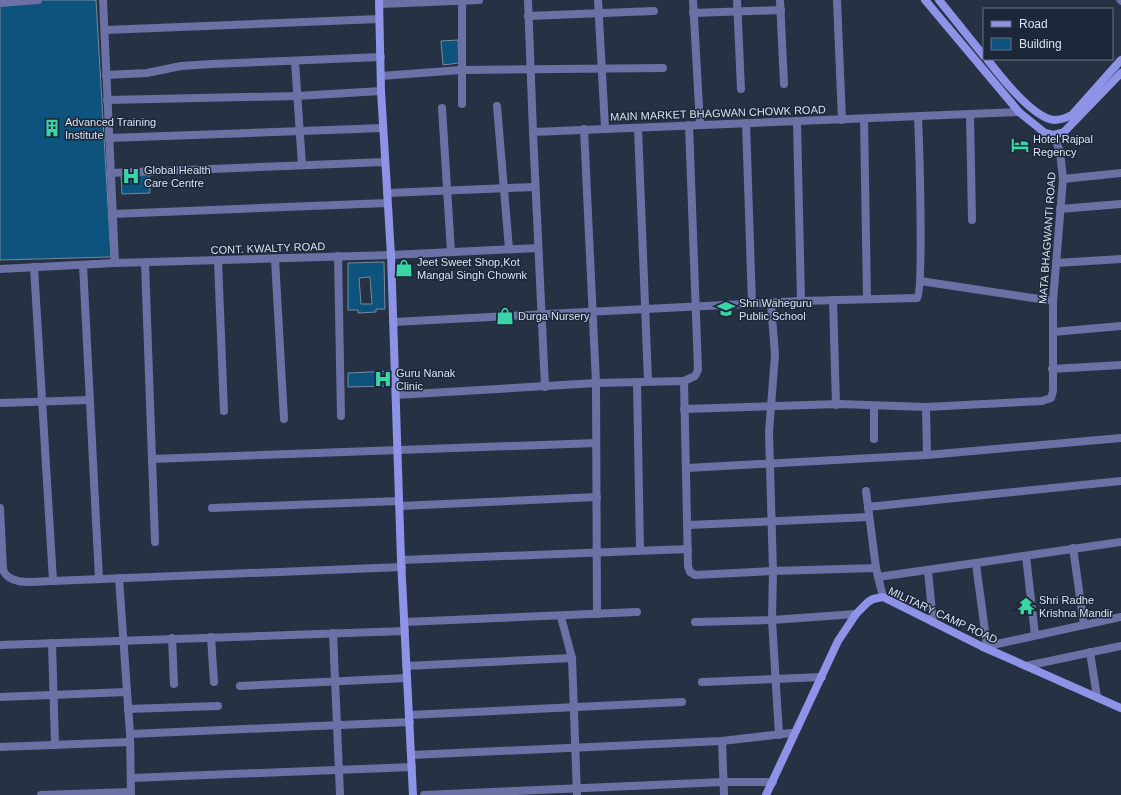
<svg xmlns="http://www.w3.org/2000/svg" width="1121" height="795" viewBox="0 0 1121 795" font-family="Arial,sans-serif">
<rect width="100%" height="100%" fill="#263144"/>
<!-- building -->
<g fill="#0d537d" stroke="#738b9d" fill-rule="evenodd">
<polygon points="0,0 96,0 111,257 0,260"/>
<polygon points="458,40 459,63 443,65 441,41"/>
<polygon points="149,174 150,193 122,194 121,175"/>
<path d="M384,262L385,309H376V312L358,313V310H348V263ZM370,277L372,304H361L359,278Z"/>
<polygon points="390,371 390,386 348,387 348,373"/>
</g>
<g fill="none" stroke-linecap="round" stroke-linejoin="round">
<!-- lane -->
<polyline stroke="#6c71a5" stroke-width="5.5" points="1119,0 1121,2"/>
<!-- street -->
<g stroke="#6c71a5" stroke-width="8">
<polyline points="103,0 115,263"/>
<polyline points="462,0 462,104"/>
<polyline points="528,0 533,132"/>
<polyline points="598,0 605,128"/>
<polyline points="693,0 700,125"/>
<polyline points="737,0 741,89"/>
<polyline points="780,0 784,84"/>
<polyline points="837,0 842,120"/>
<polyline points="0,3 38,0"/>
<polyline points="380,4 479,0"/>
<polyline points="693,13 781,10"/>
<polyline points="528,16 654,11"/>
<polyline points="105,30 379,19"/>
<polyline points="295,61 302,165"/>
<polyline points="106,75 147,73 181,66 212,64 381,57"/>
<polyline points="381,76 461,70 663,68"/>
<polyline points="107,100 297,96 381,91"/>
<polyline points="497,106 509,249"/>
<polyline points="442,108 451,252"/>
<polyline points="970,115 972,220"/>
<polyline points="864,119 867,299"/>
<polyline points="797,121 801,301"/>
<polyline points="746,123 752,304"/>
<polyline points="638,128 648,381"/>
<polyline points="584,129 596,383 597,614"/>
<polyline points="109,138 383,128"/>
<polyline points="110,173 385,162"/>
<polyline points="1063,179 1121,173"/>
<polyline points="387,193 535,187"/>
<polyline points="1060,209 1121,204"/>
<polyline points="112,214 387,203"/>
<polyline points="338,256 341,416"/>
<polyline points="275,259 284,419"/>
<polyline points="218,261 224,411"/>
<polyline points="145,263 155,542"/>
<polyline points="1056,263 1121,259"/>
<polyline points="83,265 99,579"/>
<polyline points="34,267 53,581"/>
<polyline points="0,269 115,263 391,255 537,248"/>
<polyline points="920,281 1053,301"/>
<polyline points="833,300 836,405"/>
<polyline points="771,303 775,355 769,432 773,571 876,568"/>
<path d="M393,322L801,301L917,298C924,290 919,139 918,117"/>
<polyline points="1053,332 1121,326"/>
<polyline points="1052,369 1121,365"/>
<polyline points="684,381 695,376 698,370 689,125"/>
<polyline points="637,382 640,550"/>
<polyline points="545,387 533,132 1019,112"/>
<polyline points="396,395 596,383 684,381 688,566 690,572 695,575 773,571 772,620 779,735"/>
<polyline points="0,403 89,400"/>
<polyline points="926,407 927,455"/>
<polyline points="684,409 839,404 926,407 1042,401 1051,398 1053,391 1053,301 1063,179 1060,151 1053,135"/>
<polyline points="874,439 874,406"/>
<polyline points="152,459 596,443"/>
<polyline points="687,468 927,455 1121,438"/>
<polyline points="866,491 876,568 883,597"/>
<polyline points="400,506 597,497"/>
<polyline points="868,507 1121,481"/>
<path d="M0,508L3,570C10,587 37,581 53,581L402,567"/>
<polyline points="212,508 399,501"/>
<polyline points="688,525 869,517"/>
<polyline points="1073,548 1084,625"/>
<polyline points="1026,556 1035,635"/>
<polyline points="401,560 688,549"/>
<polyline points="976,564 987,646"/>
<polyline points="928,571 933,622"/>
<polyline points="878,577 1121,542"/>
<polyline points="119,578 130,734 131,795"/>
<polyline points="561,617 572,658 577,795"/>
<polyline points="404,622 637,612"/>
<polyline points="695,622 772,620 856,614"/>
<polyline points="333,633 340,795"/>
<polyline points="211,637 214,682"/>
<polyline points="172,638 174,684"/>
<polyline points="52,643 55,745"/>
<polyline points="0,645 405,631"/>
<polyline points="983,647 1121,617"/>
<polyline points="1090,652 1097,697"/>
<polyline points="406,666 572,658"/>
<polyline points="1026,666 1121,646"/>
<polyline points="702,682 822,677"/>
<polyline points="240,686 407,678"/>
<polyline points="0,697 127,692"/>
<polyline points="128,709 218,706"/>
<polyline points="409,715 682,702"/>
<polyline points="130,734 410,722"/>
<polyline points="722,741 724,795"/>
<polyline points="0,747 130,742"/>
<polyline points="411,755 722,741 791,733"/>
<polyline points="131,778 412,767"/>
<polyline points="41,795 131,792"/>
<polyline points="424,795 724,782 773,782"/>
</g>
<!-- secondary -->
<g stroke="#8d94e7" stroke-width="8">
<polyline points="379,0 381,91 391,255 401,560 413,795"/>
<polyline points="925,0 1019,112 1045,133 1053,135 1064,132 1121,73"/>
<polyline points="939,0 984,56"/>
<path d="M987,59C1000,76 1033,118 1054,120C1061,120 1066,118 1072,115L1121,60"/>
<polyline points="766,795 838,641 856,614 868,602 873,599 883,597 983,647 1121,708"/>
</g>
</g>
<!-- icons -->
<defs>
<g id="building-bare" transform="scale(1.38)"><path d="M-4-6H4V6H1V3H-1V6H-4ZM-2.5-4.3h1.7v1.8h-1.7ZM.8-4.3h1.7v1.8H.8ZM-2.5-1h1.7V.8h-1.7ZM.8-1h1.7V.8H.8Z" fill="#3ad4a5" stroke="#1c273a" stroke-width="2.5" paint-order="stroke"/></g>
<g id="hotel-bare" transform="scale(1.38)"><path d="M-6-4.5h1.5V1H6V5H4.5V3h-9V5H-6ZM-4 0a1.8 1.8 0 1 1 3.6 0ZM.5 0V-2.5h3Q6-2.5 6 0Z" fill="#3ad4a5" stroke="#1c273a" stroke-width="2.5" paint-order="stroke"/></g>
<g id="hospital-bare" transform="scale(1.38)"><path d="M-5-5h3v3.5h4V-5h3V5h-3V1.5h-4V5h-3Z" fill="#3ad4a5" stroke="#1c273a" stroke-width="2.5" paint-order="stroke"/></g>
<g id="shop-bare" transform="scale(1.38)"><path d="M-5-2.5h2.3a2.7 3.5 0 0 1 5.4 0H5L5.5 6h-11ZM-1.5-2.5h3a1.5 2.3 0 0 0-3 0Z" fill="#3ad4a5" stroke="#1c273a" stroke-width="2.5" paint-order="stroke"/></g>
<g id="school-bare" transform="scale(1.38)"><path d="M0-5L7-2L0 1L-7-2ZM-4 1L0 2.5L4 1V4Q0 6-4 4Z" fill="#3ad4a5" stroke="#1c273a" stroke-width="2.5" paint-order="stroke"/></g>
<g id="temple-bare" transform="scale(1.38)"><path d="M0-6L5-2H3V0L6.5 2.5H4V6H1.5V3h-3V6H-4V2.5H-6.5L-3 0V-2H-5Z" fill="#3ad4a5" stroke="#1c273a" stroke-width="2.5" paint-order="stroke"/></g>
</defs>
<g fill-rule="evenodd">
<use href="#building-bare" x="52" y="128"/>
<use href="#hotel-bare" x="1020" y="145"/>
<use href="#hospital-bare" x="131" y="176"/>
<use href="#shop-bare" x="404" y="268"/>
<use href="#school-bare" x="726" y="309"/>
<use href="#shop-bare" x="505" y="316"/>
<use href="#hospital-bare" x="383" y="379"/>
<use href="#temple-bare" x="1026" y="606"/>
</g>
<g text-anchor="middle" dominant-baseline="central" stroke-width="3" stroke-linejoin="round" paint-order="stroke">
<!-- street labels -->
<g font-size="11" fill="#dae2ef" stroke="#1c273a">
<text transform="translate(718 113) rotate(-2)">MAIN MARKET BHAGWAN CHOWK ROAD</text>
<text transform="translate(1047 238) rotate(-86)">MATA BHAGWANTI ROAD</text>
<text transform="translate(268 248) rotate(-2)">CONT. KWALTY ROAD</text>
<text transform="translate(943 615) rotate(25)">MILITARY CAMP ROAD</text>
</g>
<!-- poi labels -->
<g font-size="11" fill="#dae2ef" stroke="#1c273a" text-anchor="start">
<text x="65" y="122">Advanced Training<tspan x="65" dy="13">Institute</tspan></text>
<text x="1033" y="139">Hotel Rajpal<tspan x="1033" dy="13">Regency</tspan></text>
<text x="144" y="170">Global Health<tspan x="144" dy="13">Care Centre</tspan></text>
<text x="417" y="262">Jeet Sweet Shop,Kot<tspan x="417" dy="13">Mangal Singh Chownk</tspan></text>
<text x="739" y="303">Shri Waheguru<tspan x="739" dy="13">Public School</tspan></text>
<text x="518" y="316">Durga Nursery</text>
<text x="396" y="373">Guru Nanak<tspan x="396" dy="13">Clinic</tspan></text>
<text x="1039" y="600">Shri Radhe<tspan x="1039" dy="13">Krishna Mandir</tspan></text>
</g>
</g>
<!-- legend -->
<rect x="983" y="8" width="130" height="52" fill="#1c273a" stroke="#687282"/>
<rect x="991" y="21" width="20" height="6" fill="#8d94e7" stroke="#687282"/>
<text x="1019" y="28" font-size="12" fill="#dae2ef">Road</text>
<rect x="991" y="38" width="20" height="12" fill="#0d537d" stroke="#687282"/>
<text x="1019" y="48" font-size="12" fill="#dae2ef">Building</text>
</svg>
